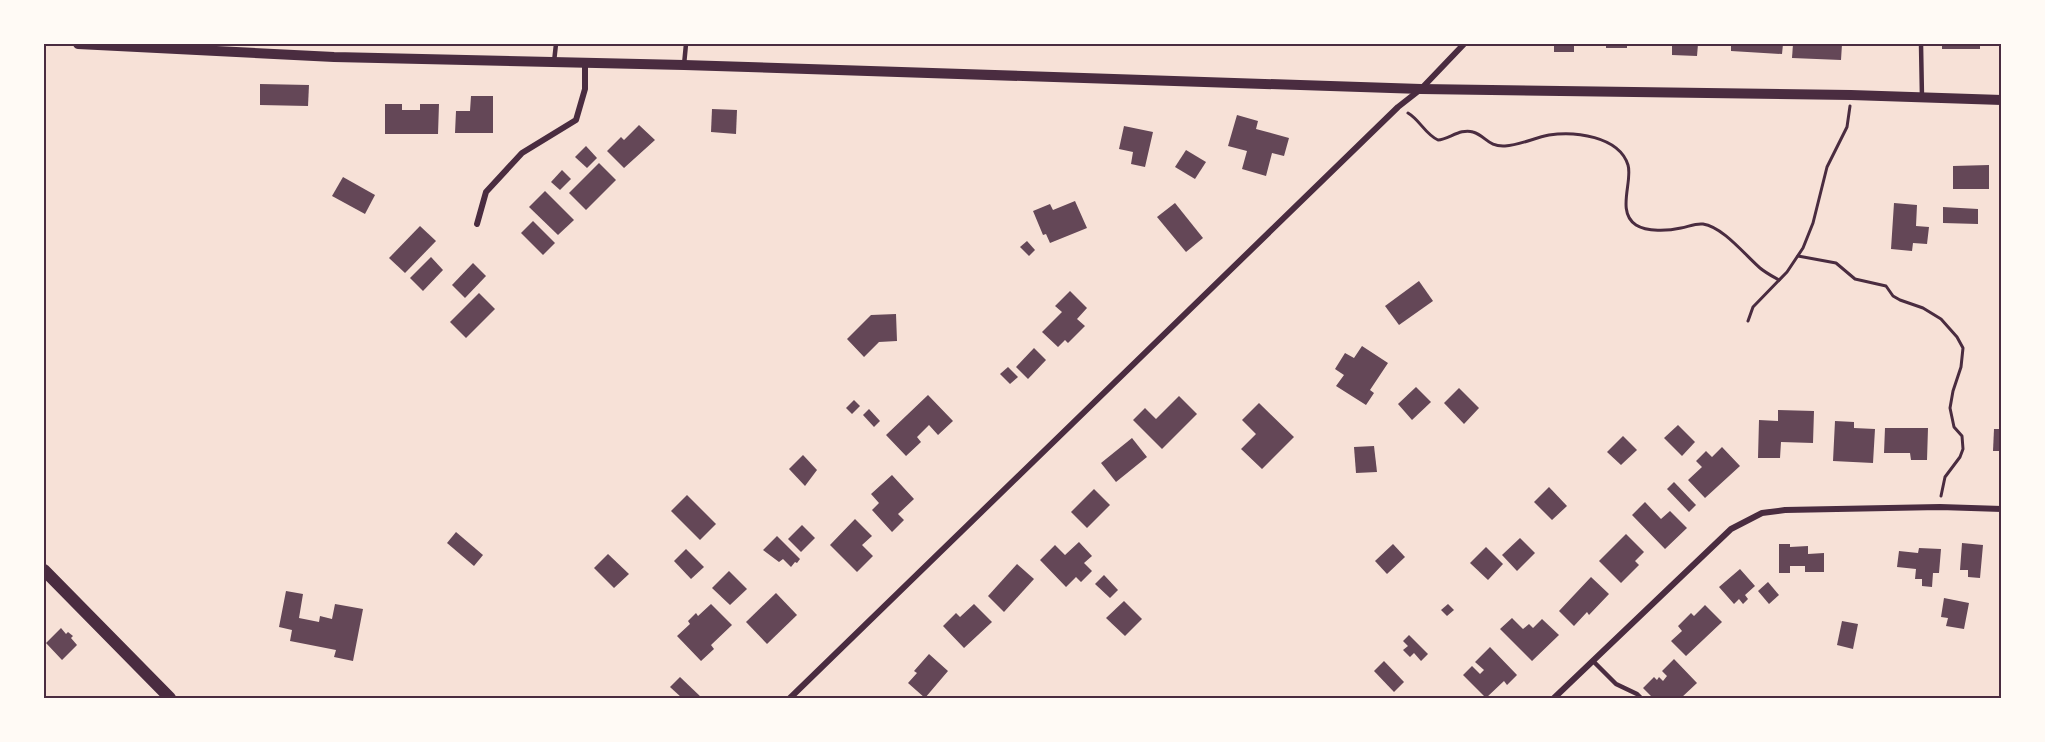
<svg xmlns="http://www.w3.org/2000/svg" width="2045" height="742" viewBox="0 0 2045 742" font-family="'Times New Roman',serif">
<rect width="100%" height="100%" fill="#f7e1d7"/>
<!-- building -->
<g fill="#644757">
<rect x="1554" y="44" width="20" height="8"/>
<rect x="1606" y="44" width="21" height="4"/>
<polygon points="1672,44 1698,44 1697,56 1672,55"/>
<polygon points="1731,44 1783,44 1782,54 1731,51"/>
<polygon points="1793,44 1842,44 1841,60 1792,58"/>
<rect x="1942" y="44" width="38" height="5"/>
<polygon points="260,84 309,85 308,106 260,105"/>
<polygon points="471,96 493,96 493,133 455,133 456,111 470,111"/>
<polygon points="385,104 402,104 402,110 420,110 420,104 439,104 438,134 385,134"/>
<polygon points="712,109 737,110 736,134 711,132"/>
<polygon points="1237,115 1258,121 1256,129 1289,138 1284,156 1272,153 1266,176 1242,169 1247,151 1228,146"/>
<polygon points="639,125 655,140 624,168 607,151 621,137 624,140"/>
<polygon points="1124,126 1153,132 1145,167 1131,164 1133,152 1119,149"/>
<polygon points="586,146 597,158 587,168 575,157"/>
<polygon points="1186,150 1206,162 1195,179 1175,167"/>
<polygon points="599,163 616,180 586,210 569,193"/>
<polygon points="1989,165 1989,189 1953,189 1953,166"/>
<polygon points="562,170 571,179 560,190 551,182"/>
<polygon points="343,177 375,195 365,214 332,196"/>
<polygon points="545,191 574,220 558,235 529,207"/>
<polygon points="1075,201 1087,228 1050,243 1046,234 1043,235 1033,211 1050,204 1053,210"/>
<polygon points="1175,203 1203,238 1186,252 1157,217"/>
<polygon points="1894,203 1917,205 1916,226 1929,227 1927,244 1913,243 1912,251 1891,249"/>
<polygon points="1943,207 1978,209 1978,224 1943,223"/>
<polygon points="533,221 555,243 543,255 521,233"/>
<polygon points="420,226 436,241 405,273 389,258"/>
<polygon points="1027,241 1035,250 1029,256 1020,247"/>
<polygon points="431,257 443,270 423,291 410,278"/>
<polygon points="473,263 486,276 465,298 452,285"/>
<polygon points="1419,281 1433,301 1399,325 1385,306"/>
<polygon points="1070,291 1087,308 1077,319 1085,326 1068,343 1065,340 1058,347 1042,332 1062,312 1055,306"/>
<polygon points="479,293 495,309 466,338 450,322"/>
<polygon points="896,314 897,341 879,342 864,357 847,339 871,315"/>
<polygon points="1362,346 1388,363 1370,390 1374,393 1366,405 1336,386 1344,375 1335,369 1345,353 1354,358"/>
<polygon points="1034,348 1046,360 1028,379 1016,367"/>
<polygon points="1008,367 1018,377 1010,384 1000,374"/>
<polygon points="1416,387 1431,402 1412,420 1398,404"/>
<polygon points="1459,388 1479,408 1464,424 1444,403"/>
<polygon points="928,395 953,421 938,435 929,425 917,437 921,442 906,456 886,435"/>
<polygon points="1179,396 1197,414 1162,449 1133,420 1145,408 1156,419"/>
<polygon points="854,400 860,406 852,414 846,408"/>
<polygon points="1259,403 1294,437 1262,469 1241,449 1256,434 1242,420"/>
<polygon points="869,409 880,421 874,427 863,415"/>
<polygon points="1778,410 1814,411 1813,443 1781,442 1780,458 1758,458 1759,420 1778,421"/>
<polygon points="1835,421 1854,422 1854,428 1875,429 1873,463 1833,461"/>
<polygon points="1678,425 1695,442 1682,456 1664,438"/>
<polygon points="1885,428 1928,428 1927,460 1911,460 1910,453 1884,453"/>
<polygon points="1994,429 2002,429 2002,451 1993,451"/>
<polygon points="1623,436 1637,450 1621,465 1607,452"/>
<polygon points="1132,438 1147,457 1116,482 1101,463"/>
<polygon points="1374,446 1377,472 1356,473 1354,447"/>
<polygon points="1722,447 1740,466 1705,498 1688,480 1702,467 1696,461 1706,451 1712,457"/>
<polygon points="803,455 817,470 805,486 789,469"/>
<polygon points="892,475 914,499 898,514 904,520 892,532 872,510 879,503 871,494"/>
<polygon points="1674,482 1696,505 1689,512 1667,489"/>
<polygon points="1549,487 1567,506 1552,520 1534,502"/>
<polygon points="1094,489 1110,505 1087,528 1071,512"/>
<polygon points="687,495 716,524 700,540 671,511"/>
<polygon points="1645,502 1661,519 1670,511 1687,528 1665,549 1632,515"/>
<polygon points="855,519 872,536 862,545 873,556 857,572 830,545"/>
<polygon points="802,525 815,538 801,552 788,539"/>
<polygon points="456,532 483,555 474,566 447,543"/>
<polygon points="1626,534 1644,552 1635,561 1639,565 1621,583 1599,561"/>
<polygon points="777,536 800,559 797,563 795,562 791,567 783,559 779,562 763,550"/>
<polygon points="1520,538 1535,553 1517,571 1502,555"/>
<polygon points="1079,542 1092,556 1084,563 1092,571 1081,582 1076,577 1066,587 1040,560 1055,545 1065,555"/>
<polygon points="1962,543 1983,545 1980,578 1968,577 1968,570 1960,570"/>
<polygon points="1393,544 1405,557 1387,574 1375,561"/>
<polygon points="1779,544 1790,544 1790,547 1808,546 1808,554 1824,553 1824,572 1805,572 1805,566 1790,566 1790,573 1779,573"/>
<polygon points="1486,547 1503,564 1488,580 1470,563"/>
<polygon points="1919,548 1941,549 1939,573 1933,573 1932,587 1922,586 1922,579 1915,579 1916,569 1897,567 1899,551 1918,553"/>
<polygon points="686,549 704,567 691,579 674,561"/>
<polygon points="608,554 629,574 614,588 594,568"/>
<polygon points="1017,564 1034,579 1004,612 988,596"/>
<polygon points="1740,569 1755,586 1745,595 1748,599 1743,604 1739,599 1734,604 1719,587"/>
<polygon points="729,571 747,589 730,605 712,588"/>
<polygon points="1104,575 1118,590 1110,598 1095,584"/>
<polygon points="1591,577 1609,594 1589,615 1587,612 1574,626 1559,611"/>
<polygon points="1768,582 1779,595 1769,604 1758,591"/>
<polygon points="286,591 303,594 299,618 319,622 320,616 332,619 335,604 363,609 353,661 334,657 336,650 290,641 292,630 279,627"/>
<polygon points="776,593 797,615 767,644 746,622"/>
<polygon points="1944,598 1969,603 1964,629 1946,626 1948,618 1941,617"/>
<polygon points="1124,601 1142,619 1125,636 1106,618"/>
<polygon points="711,604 732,625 711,645 714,649 701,661 677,636 690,624 688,621 696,613 698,616"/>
<polygon points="974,604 992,622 964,648 943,626 956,613 960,617"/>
<polygon points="1448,604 1454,610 1447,616 1441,610"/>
<polygon points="1705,605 1722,622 1686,656 1671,641 1682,631 1678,626 1691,613 1694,616"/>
<polygon points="1512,618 1523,629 1529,624 1533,628 1542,619 1559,635 1532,661 1500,629"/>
<polygon points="1842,621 1858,624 1853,649 1837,645"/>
<polygon points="61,628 66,634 68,632 73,636 71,638 77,645 62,660 46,643"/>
<polygon points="1409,635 1428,654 1421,661 1414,653 1410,657 1403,650 1408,646 1403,641"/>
<polygon points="1490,647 1517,675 1507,685 1504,681 1486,698 1463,675 1472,666 1480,674 1484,670 1475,662"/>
<polygon points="929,654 948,671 925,698 908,683 917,673 914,671"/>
<polygon points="1674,659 1697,683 1681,698 1653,698 1643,688 1654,677 1657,680 1659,677 1663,681 1667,676 1662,671"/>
<polygon points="1384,661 1404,682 1394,692 1374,671"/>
<polygon points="680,677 702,698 682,698 670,687"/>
</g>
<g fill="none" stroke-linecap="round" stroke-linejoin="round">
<!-- path -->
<g stroke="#4a2c40" stroke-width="3">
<path d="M1408,113C1420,120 1425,134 1438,140C1449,139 1461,128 1473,132C1486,136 1488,147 1505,146C1520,145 1534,138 1549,135C1574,131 1619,136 1628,165C1633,181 1616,212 1636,225C1647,232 1668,231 1681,228C1688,227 1695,223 1703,224C1723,227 1745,255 1760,268C1766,273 1772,276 1779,280"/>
<polyline points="1798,256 1836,263 1855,279 1886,286 1893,296 1900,300 1923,308 1941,319 1957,337 1963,348 1961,367 1953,391 1950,408 1954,427 1962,436 1963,449 1960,457 1945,477 1941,496"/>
<polyline points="1748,321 1753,307 1787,272 1803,248 1813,223 1827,167 1847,127 1850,106"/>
</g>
<!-- service -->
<g stroke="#4a2c40" stroke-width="4.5">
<polyline points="1921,44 1922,98"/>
<polyline points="554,62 556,44"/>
<polyline points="684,65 686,44"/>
<polyline points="1593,661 1616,684 1637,694 1641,698"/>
</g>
<!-- minor -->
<g stroke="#4a2c40" stroke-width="6">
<polyline points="477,224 486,192 522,153 576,120 585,89 585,63"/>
<polyline points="790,698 1398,107 1421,89 1464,44"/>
<polyline points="1554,698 1731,529 1762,513 1785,510 1940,507 2002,509"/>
</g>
<!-- tertiary -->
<polyline stroke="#4a2c40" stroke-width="10" points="78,44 334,57 684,65 1421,89 1851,95 2002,100"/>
<!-- secondary -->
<polyline stroke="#4a2c40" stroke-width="12" points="44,570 170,698"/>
</g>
<!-- border -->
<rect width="2045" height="742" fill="none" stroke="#fffaf5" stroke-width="90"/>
<rect x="45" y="45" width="1955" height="652" fill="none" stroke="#4a2c40" stroke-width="2"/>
</svg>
